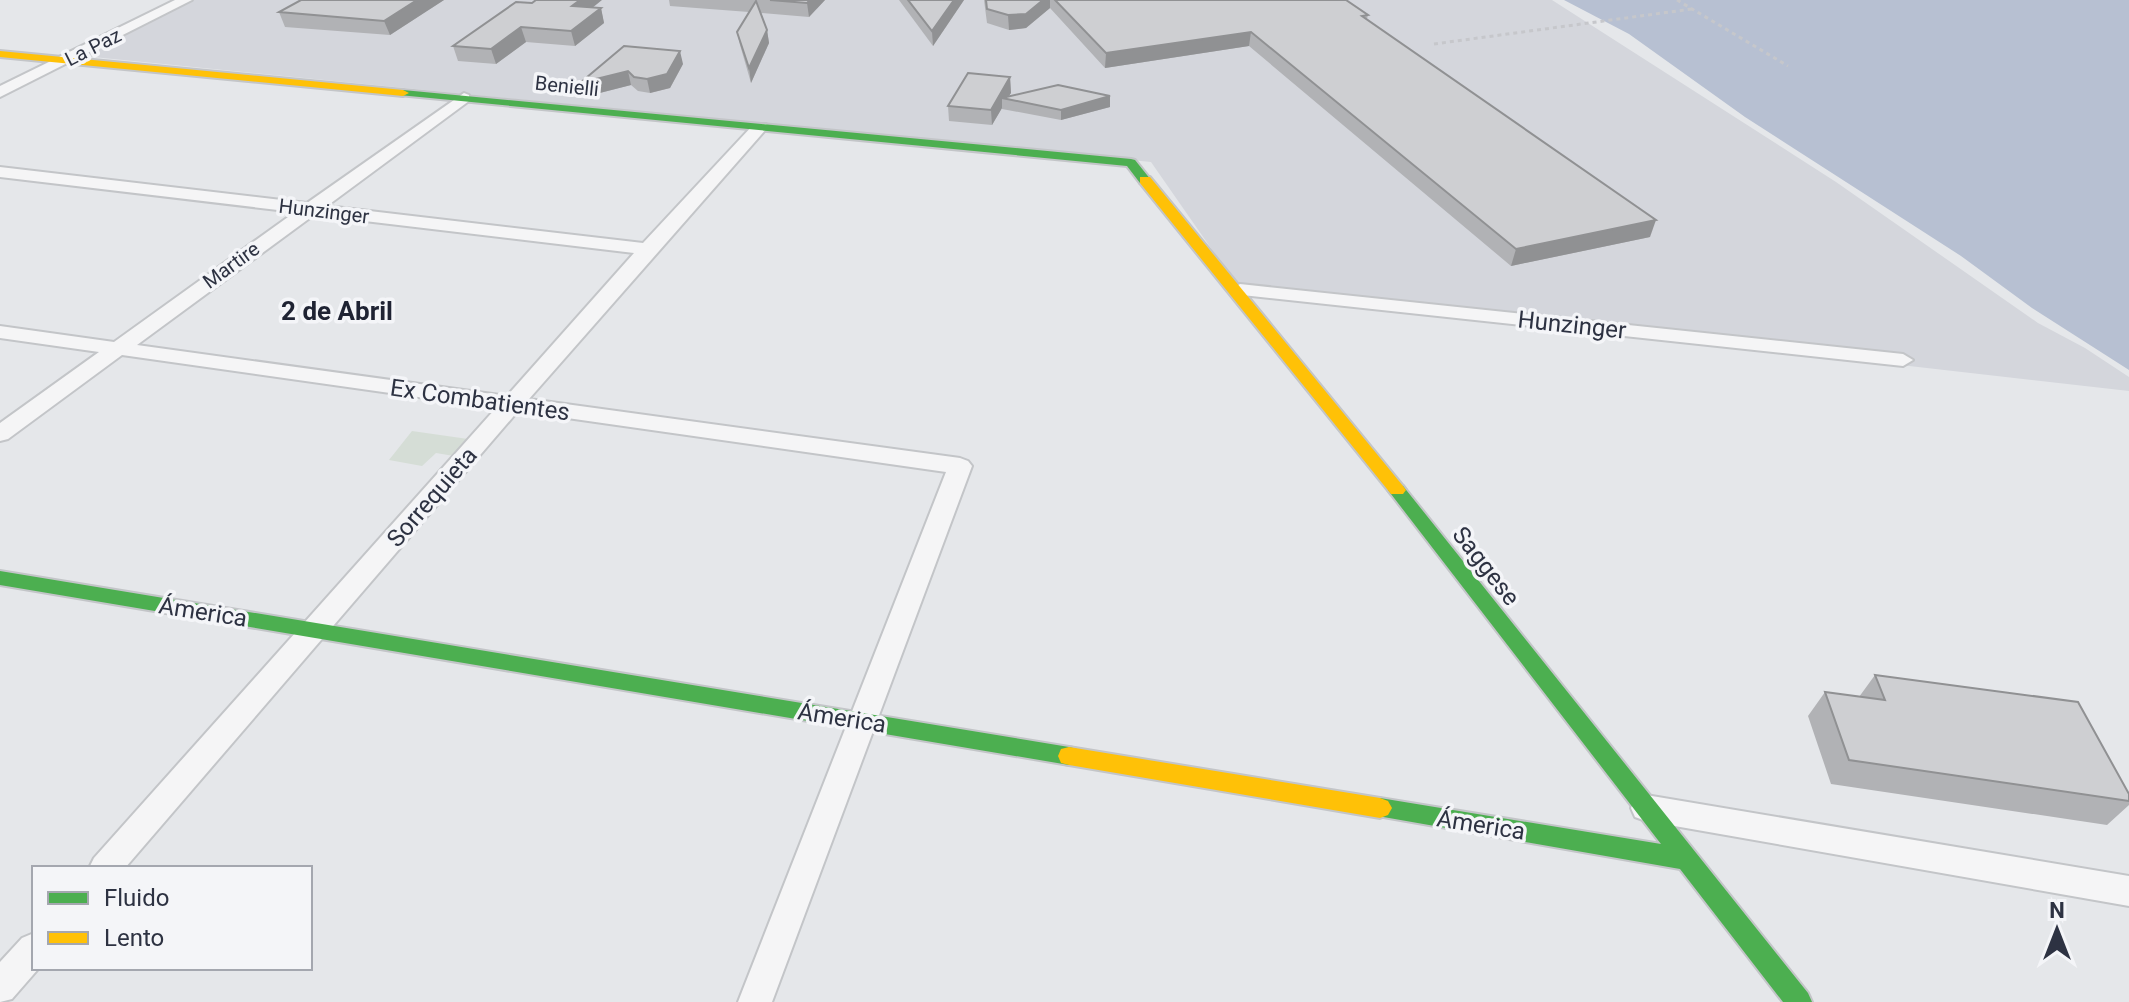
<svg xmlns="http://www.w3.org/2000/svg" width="2129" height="1002" viewBox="0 0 2129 1002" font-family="Roboto,sans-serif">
<rect width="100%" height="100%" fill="#e5e7ea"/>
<!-- built -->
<polygon fill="#d4d6dc" points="194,0 1552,0 1836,182 2038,323 2085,348 2129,377 2129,391 1240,290 1151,162 83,56"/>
<!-- green -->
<polygon fill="#d5ddd6" points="412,431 468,439 454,456 436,453 422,466 389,460"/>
<!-- water -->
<polygon fill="#b7c0d2" points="1564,0 2129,0 2129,370 2032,308 1961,256 1745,117 1629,34"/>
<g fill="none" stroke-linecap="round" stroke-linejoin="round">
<!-- street casing -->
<g stroke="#c3c5c8" stroke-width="4">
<g id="street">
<polygon points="175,0 192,0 0,97 0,86"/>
<path d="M464,93L469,95V101L327,206L643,243L754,124H766L768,127L529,399L960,458L968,461L972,466L772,1002H738L946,472L518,411L125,868H89L94,858L496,408L122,355L8,439L0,441V423L99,352L0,338V326L114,342L295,212L0,177V167L307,203ZM314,215L634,253L507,396L137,345Z"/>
<polygon points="1240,284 1903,354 1913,360 1903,366 1233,294 1230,290"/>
<polygon points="1646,795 2129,876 2129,906 1646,821 1635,817 1631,808 1635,799"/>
<polygon points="34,933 34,968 39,968 12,999 0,1002 0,962 22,938"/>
</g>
</g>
<!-- fast casing -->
<g stroke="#c3c5c8" stroke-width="4">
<g id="fast">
<polygon points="403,90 1131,159 1135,160 1151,180 1140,183 1127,166 399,95 399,91"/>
<polygon points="1397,484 1403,486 1808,993 1812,1002 1783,1002 1680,869 1372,815 1368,808 1372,801 1380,798 1661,844 1391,494 1388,490"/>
<polygon points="0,571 1069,747 1077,749 1080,756 1077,763 1069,765 0,585"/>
</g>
</g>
<!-- slow casing -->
<g stroke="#c3c5c8" stroke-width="4">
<g id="slow">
<polygon points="0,51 403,90 409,93 403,96 0,57"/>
<polygon points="1140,177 1150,177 1403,486 1406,490 1403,494 1391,494 1140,183"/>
<polygon points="1069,747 1380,798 1388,801 1392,808 1388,815 1380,818 1069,765 1061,763 1058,756 1061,749"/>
</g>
</g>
<!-- path -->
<g stroke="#c6c7cb" stroke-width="3" stroke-dasharray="4 4" stroke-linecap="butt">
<polyline points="1677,0 1788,66"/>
<polyline points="1434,44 1692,9"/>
</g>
<!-- street -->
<use href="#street" fill="#f5f5f6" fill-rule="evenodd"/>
<!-- fast -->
<use href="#fast" fill="#4caf50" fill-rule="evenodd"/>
<!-- slow -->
<use href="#slow" fill="#ffc107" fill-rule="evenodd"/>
</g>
<!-- wall -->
<g fill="#b1b2b5">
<polygon points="301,0 444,0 390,35 285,27 279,12"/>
<polygon points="669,0 825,0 809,17 761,13 767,30 769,43 751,83 740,45 737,32 749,12 670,6"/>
<polygon points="899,0 964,0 933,46"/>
<polygon points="984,0 1346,0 1368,15 1367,19 1650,237 1511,266 1249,46 1105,68 1050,8 1026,28 1009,30 987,23"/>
<polygon points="592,8 601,8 604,23 575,46 526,42 496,64 458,61 453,46"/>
<polygon points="624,46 683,64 670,88 650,93 638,91 631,85 584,97 580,83"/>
<polygon points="1010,77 1011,93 1008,96 1110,96 1110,107 1061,120 1002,109 1002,108 992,125 949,121 948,106"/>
<polygon points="1875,675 2129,794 2129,805 2107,825 1831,784 1808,716 1825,692 1859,697"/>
</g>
<!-- shaded-wall -->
<g fill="#909193">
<polygon points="417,0 444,0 390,35 384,21"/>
<polygon points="580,0 602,0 576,21 572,6"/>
<polygon points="810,0 825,0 809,17 807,3"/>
<polygon points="954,0 964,0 933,46 932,31"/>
<polygon points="1043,0 1050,0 1050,8 1026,28 1009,30 1008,15"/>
<polygon points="601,8 604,23 575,46 571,31"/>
<polygon points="521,27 526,42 496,64 491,49"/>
<polygon points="767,30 769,43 751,83 749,68"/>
<polygon points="1251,32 1249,46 1105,68 1106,53"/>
<polygon points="680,51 683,64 670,88 650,93 647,79"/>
<polygon points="628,71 631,85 584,97 580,83"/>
<polygon points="1010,77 1011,93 1007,99 1002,98 1002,108 992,125 991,110"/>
<polygon points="1110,96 1110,107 1061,120 1061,110"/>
<polygon points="1656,220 1650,237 1511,266 1516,249"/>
</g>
<!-- building -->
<g fill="#cecfd2" stroke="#909193" stroke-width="2">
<polygon points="301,0 417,0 384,21 279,12"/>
<polygon points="536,0 580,0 572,6 601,8 571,31 521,27 491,49 453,46 516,2 532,3"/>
<polygon points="770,0 810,0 807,3"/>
<polygon points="908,0 954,0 932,31"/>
<polygon points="986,0 1043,0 1026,14 1008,15 987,9"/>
<polygon points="1055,0 1346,0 1368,15 1362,16 1656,220 1516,249 1251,32 1106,53"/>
<polygon points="756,1 767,30 749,68 737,32"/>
<polygon points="624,46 680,51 667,74 647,79 634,77 628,71 580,83"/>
<polygon points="968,73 1010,77 991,110 948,106"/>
<polygon points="1058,85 1110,96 1061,110 1002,98"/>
<polygon points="1875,675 2078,702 2129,794 2129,801 1849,760 1825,692 1885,700"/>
</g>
<g text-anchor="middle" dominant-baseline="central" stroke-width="7" stroke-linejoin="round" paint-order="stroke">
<!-- far-street labels -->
<g font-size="20" fill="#2d3242" stroke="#f4f5f8">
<text transform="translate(93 47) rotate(-27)">La Paz</text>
<text transform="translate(567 86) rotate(6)">Benielli</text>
<text transform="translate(324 211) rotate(7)">Hunzinger</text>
<text transform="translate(231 265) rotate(-36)">Martire</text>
</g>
<!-- street labels -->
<g font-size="24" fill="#2d3242" stroke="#f4f5f8">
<text transform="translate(1572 325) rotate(6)">Hunzinger</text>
<text transform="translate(480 400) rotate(8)">Ex Combatientes</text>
<text transform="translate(432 497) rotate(-49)">Sorrequieta</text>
<text transform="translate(1486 566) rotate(52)">Saggese</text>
<text transform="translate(203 612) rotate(9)">Ámerica</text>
<text transform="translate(842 718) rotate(9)">Ámerica</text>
<text transform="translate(1481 825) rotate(9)">Ámerica</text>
</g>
<!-- neighbourhood labels -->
<g font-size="26" font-weight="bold" fill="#1f2333" stroke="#f4f5f8">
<text x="337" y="311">2 de Abril</text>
</g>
</g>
<!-- legend -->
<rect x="32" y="866" width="280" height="104" fill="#f4f5f8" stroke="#a4a7af" stroke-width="2"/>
<rect x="48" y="892" width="40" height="12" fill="#4caf50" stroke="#a4a7af" stroke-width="2"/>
<text x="104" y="906" font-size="24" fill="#2d3242">Fluido</text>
<rect x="48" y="932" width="40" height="12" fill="#ffc107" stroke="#a4a7af" stroke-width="2"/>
<text x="104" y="946" font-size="24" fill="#2d3242">Lento</text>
<!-- north arrow -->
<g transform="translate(2057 930)" stroke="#f4f5f8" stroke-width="6" paint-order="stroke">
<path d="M0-6L14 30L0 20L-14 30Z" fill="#2d3242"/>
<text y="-12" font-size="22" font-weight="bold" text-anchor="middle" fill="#2d3242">N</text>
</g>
</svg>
